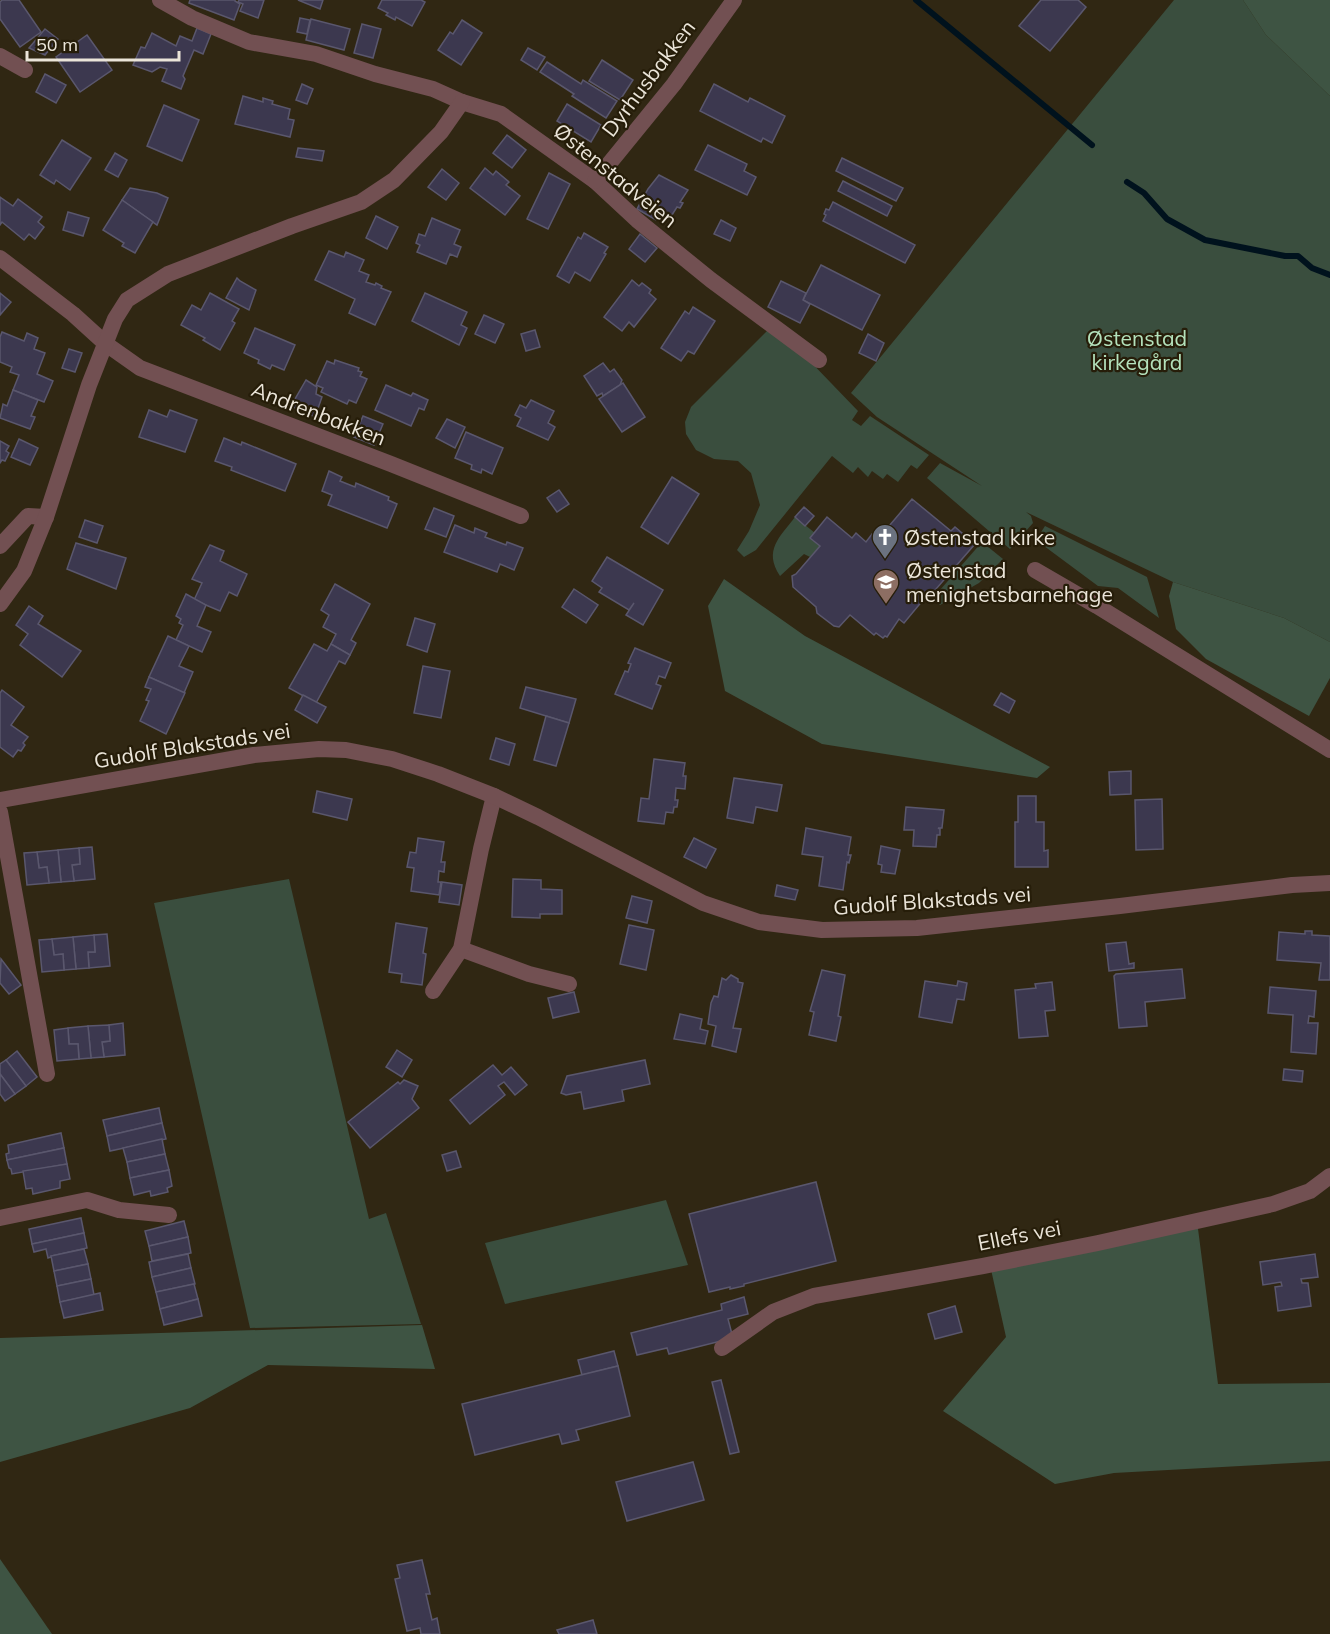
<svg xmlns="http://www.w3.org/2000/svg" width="1330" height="1634" viewBox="0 0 1330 1634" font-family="Mulish,sans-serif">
<rect width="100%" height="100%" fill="#302713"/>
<!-- green -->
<g fill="#3a4e3e">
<polygon points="1174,0 1243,0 1266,35 1330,96 1330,642 1284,618 1173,582 1026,512 1031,516 1033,523 1010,549 927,478 940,463 982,486 877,417 851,393"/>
<polygon points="770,328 805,356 858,411 852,420 861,426 870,416 929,455 917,469 911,465 898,482 887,474 883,479 872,471 868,477 858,467 853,473 832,456 756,550 744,557 737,550 749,531 760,505 751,473 738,461 714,459 696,450 686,434 685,422 691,407"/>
<path d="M795,517L815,533L820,546L810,557L804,554L780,576C763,550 780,537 795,517Z"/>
<polygon points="1045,526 1147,577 1159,618 1118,588 1098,586 1036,540"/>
<polygon points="982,542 1003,559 979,583 940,605 933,598"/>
<polygon points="289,879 369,1219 386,1213 421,1324 250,1328 154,903"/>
<polygon points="666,1200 688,1265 505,1304 485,1243"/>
</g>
<!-- forest -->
<g fill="#3e5443">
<polygon points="1243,0 1330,0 1330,96 1266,35"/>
<polygon points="724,579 805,636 1050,767 1037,778 822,744 725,691 708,606"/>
<polygon points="1173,582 1284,618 1330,642 1330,678 1309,716 1206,659 1176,629 1169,596"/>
<polygon points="1197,1221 1218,1384 1330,1383 1330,1461 1114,1473 1055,1484 943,1411 1006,1337 990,1265"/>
<polygon points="422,1325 435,1369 268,1365 190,1408 0,1462 0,1338"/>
<polygon points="0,1559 52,1634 0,1634"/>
</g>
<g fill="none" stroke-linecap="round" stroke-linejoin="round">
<!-- stream -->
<g stroke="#00121d" stroke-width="6">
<polyline points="916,0 1092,145"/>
<polyline points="1127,182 1144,193 1167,219 1205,240 1285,256 1298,256 1312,268 1330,275"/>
</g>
</g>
<!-- building -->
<g fill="#3c384f" stroke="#5a576d" stroke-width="1.5">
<polygon points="2,0 19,0 41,32 20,47 0,19 0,2"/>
<polygon points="190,0 235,0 235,1 240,4 234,20 189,3"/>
<polygon points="239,0 264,0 258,18 240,11 243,4 238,2"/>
<polygon points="298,0 323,0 320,9"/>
<polygon points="382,0 421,0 425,2 412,26 396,17 395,20 386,15 388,13 378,8"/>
<polygon points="1041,0 1078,0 1086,7 1050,51 1019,26"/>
<polygon points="300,18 310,20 307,34 297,32"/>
<polygon points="311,19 350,29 344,50 306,40"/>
<polygon points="462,20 482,33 461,65 438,50 450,32 453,34"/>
<polygon points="362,24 381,29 373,58 354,53"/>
<polygon points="197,28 211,34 203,54 194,50 183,76 185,79 181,89 162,81 167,69 160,67 152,72 133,65 141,47 145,48 152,33 176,46 180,36 192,41"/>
<polygon points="45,29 58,39 45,55 29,48"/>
<polygon points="87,35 112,70 80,92 56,57"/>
<polygon points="528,48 545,57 537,70 521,60"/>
<polygon points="602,60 633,80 620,100 589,81"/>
<polygon points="547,62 581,84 583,80 617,101 606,118 572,96 574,94 540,72"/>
<polygon points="45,74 66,85 56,103 36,92"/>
<polygon points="302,84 313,89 307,104 296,100"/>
<polygon points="714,84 748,102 750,98 785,116 772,143 763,138 761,142 700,111"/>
<polygon points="243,96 263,102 263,98 273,101 272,104 290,109 288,119 294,120 290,137 235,124"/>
<polygon points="567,104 601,125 591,142 557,121"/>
<polygon points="164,105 199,120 182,161 147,146"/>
<polygon points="507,135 526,150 512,168 493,153"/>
<polygon points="62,140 91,158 70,190 56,180 54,184 40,175"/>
<polygon points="708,145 747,164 744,171 756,177 747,195 695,170"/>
<polygon points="298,148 324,151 322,161 296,157"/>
<polygon points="115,153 127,160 118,177 105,170"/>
<polygon points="842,158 903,188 896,201 836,171"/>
<polygon points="485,168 493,175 496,171 509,182 506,185 520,196 505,215 470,188"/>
<polygon points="442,169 459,183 446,200 428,187"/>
<polygon points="549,173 570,184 548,229 527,219"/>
<polygon points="659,175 688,190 680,202 683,203 680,208 677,207 670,218 666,216 664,219 659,215 656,220 637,209 648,189"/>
<polygon points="843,181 892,206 887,216 838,191"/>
<polygon points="130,188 157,193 168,198 157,225 122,200"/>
<polygon points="0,197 13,206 18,199 42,217 38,222 44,227 35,239 29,234 24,240 2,222 0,225"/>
<polygon points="122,200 153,222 135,253 122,246 124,243 103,230"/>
<polygon points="833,202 915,245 905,263 823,221 826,215 824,214 826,209 829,210"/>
<polygon points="68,212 89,218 83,236 63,230"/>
<polygon points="376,216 398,227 387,249 366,238"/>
<polygon points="432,218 460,230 454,244 461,247 457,257 450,254 446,264 417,252 420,245 416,243 419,234 425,236"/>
<polygon points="721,220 736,228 730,241 714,234"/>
<polygon points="584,233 608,247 604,253 606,254 590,281 575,272 569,283 557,276 578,237 581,239"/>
<polygon points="640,234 657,248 645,262 629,249"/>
<polygon points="329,251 344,257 346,252 364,260 359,271 369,275 366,282 375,285 376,283 382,286 381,288 391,292 375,325 349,313 355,299 315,280"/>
<polygon points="821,265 880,295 862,330 803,300"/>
<polygon points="237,278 240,281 256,290 249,310 226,298"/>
<polygon points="632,280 639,286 642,283 651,290 649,293 656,299 634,327 629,322 622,331 604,317"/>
<polygon points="781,281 806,293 803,300 810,304 800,323 768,307"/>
<polygon points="0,293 11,302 0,315"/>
<polygon points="210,293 239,309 232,321 235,323 220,350 203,340 205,338 181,325 192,305 201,310"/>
<polygon points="425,293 467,312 461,325 467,328 459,345 412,321"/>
<polygon points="693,307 715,321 694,354 688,351 681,361 661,348 685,311 689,314"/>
<polygon points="484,315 504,324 495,343 475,334"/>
<polygon points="255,328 295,345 284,370 272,365 270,369 258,363 259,360 244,353"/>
<polygon points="535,330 540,347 526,351 521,334"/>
<polygon points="2,332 24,341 27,333 38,338 34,349 45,353 37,374 53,381 44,402 13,390 19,375 10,372 12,367 0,362 0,337"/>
<polygon points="868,334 884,343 876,361 859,353"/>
<polygon points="69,349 82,353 75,372 62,368"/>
<polygon points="335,360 359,368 358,371 362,372 360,376 367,379 356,403 349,400 347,404 321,392 323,388 316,385 327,361 334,364"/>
<polygon points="603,363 610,372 614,369 622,380 620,385 603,396 602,393 597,396 584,376"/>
<polygon points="306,380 317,387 316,394 322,397 315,417 291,406"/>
<polygon points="623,383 645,417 622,432 599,399"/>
<polygon points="386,385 411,396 413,393 428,400 424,410 419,408 411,426 375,410"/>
<polygon points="13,390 38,400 31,416 35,417 30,429 0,418 3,404 7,406"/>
<polygon points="531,400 554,411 548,423 555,427 548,440 517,426 521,418 515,415 520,405 526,408"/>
<polygon points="149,410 167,417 170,410 197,420 185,452 139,437"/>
<polygon points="363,416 383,424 374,445 354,437"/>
<polygon points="447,419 465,427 455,448 436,438"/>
<polygon points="466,432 503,448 492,474 482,469 481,473 471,469 472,465 455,458"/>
<polygon points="224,438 241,445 242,442 296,464 285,491 231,470 232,467 215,461"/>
<polygon points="19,439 38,448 30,465 11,457"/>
<polygon points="0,441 9,446 6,451 9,453 5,461 2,460 0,463"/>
<polygon points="329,471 342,477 340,481 355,487 356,483 389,497 388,500 397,504 387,528 328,505 332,495 322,491"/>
<polygon points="672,477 699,494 668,544 641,527"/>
<polygon points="559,490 569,504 557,512 547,498"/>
<polygon points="912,499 951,531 955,527 975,544 930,596 928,594 904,623 899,619 887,637 885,636 883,638 876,633 874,635 850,615 839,627 834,626 817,613 816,607 793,587 792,576 796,574 820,546 810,538 827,517 852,538 856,533 866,542 872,534 878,539"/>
<polygon points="804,507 814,516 805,526 795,517"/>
<polygon points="434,508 454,516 446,537 425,529"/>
<polygon points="85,520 103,526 97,543 79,537"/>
<polygon points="455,525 474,533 475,528 487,533 485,537 506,545 507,542 523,548 514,570 500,564 497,572 444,552"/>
<polygon points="76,543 126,558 116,589 67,569"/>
<polygon points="210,545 224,551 220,561 247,574 237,596 229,592 220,611 194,600 202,583 192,579"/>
<polygon points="607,557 663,590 643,625 626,615 634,603 629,610 599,592 602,588 592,581"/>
<polygon points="335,584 370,604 351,640 356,643 350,655 331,644 336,634 323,627 329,615 321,610"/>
<polygon points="574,589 598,605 586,623 562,607"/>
<polygon points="186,594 206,605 197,626 211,632 202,652 176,640 183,625 179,623 181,619 176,616"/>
<polygon points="29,606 43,616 38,624 81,651 62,677 20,645 28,634 16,625"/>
<polygon points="415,618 435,624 427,652 407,645"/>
<polygon points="168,636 189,646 179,666 193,672 184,693 149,677"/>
<polygon points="314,644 327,651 331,644 350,655 345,664 339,661 316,703 289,688"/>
<polygon points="635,648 671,663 665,678 659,676 656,684 661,686 652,709 615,694 625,671 628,672 631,664 628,663"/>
<polygon points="423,666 450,671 441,718 414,713"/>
<polygon points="149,677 185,693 166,734 140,721 149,701 146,700 151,689 145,687"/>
<polygon points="526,687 576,699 569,723 520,708"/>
<polygon points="2,690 24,707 11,725 28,737 23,743 25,745 21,751 18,750 13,757 0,747 0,693"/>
<polygon points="1001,693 1015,701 1009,713 994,705"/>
<polygon points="303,695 326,707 317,723 295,710"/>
<polygon points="546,716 569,723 556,766 534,760"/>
<polygon points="496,738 515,744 509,765 490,759"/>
<polygon points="654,759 685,763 683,776 686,776 685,789 676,788 675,800 678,800 677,807 674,807 673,813 666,812 664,824 638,821 641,798 649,799"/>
<polygon points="1131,771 1131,794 1110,795 1109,772"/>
<polygon points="734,778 782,785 777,811 756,807 753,823 727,818"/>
<polygon points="317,791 352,799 347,820 313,812"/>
<polygon points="1018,796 1036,796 1036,822 1044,822 1044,851 1048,850 1048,867 1015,867 1015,822 1018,822"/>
<polygon points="1162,799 1163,849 1136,850 1135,800"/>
<polygon points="906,807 944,810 942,828 938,828 940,829 940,835 937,835 936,847 913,846 914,830 904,830"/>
<polygon points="806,828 851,837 848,855 851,855 849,863 847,862 843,890 819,886 823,857 802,854"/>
<polygon points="418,838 444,842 441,862 445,862 444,872 439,871 438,882 441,882 439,895 411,891 414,868 407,867 410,852 416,853"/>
<polygon points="694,838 716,849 706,868 684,857"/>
<polygon points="881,846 900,850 895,874 881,872 882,865 878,864"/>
<polygon points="92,847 95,879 74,881 72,865 80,864 79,848"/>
<polygon points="79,848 80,864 72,865 74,881 61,882 58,850"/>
<polygon points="58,850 61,882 49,883 47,867 39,868 37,852"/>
<polygon points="37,852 39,868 47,867 49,883 27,885 24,853"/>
<polygon points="513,879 541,880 541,889 562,890 562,914 540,914 540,918 512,917"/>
<polygon points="442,882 462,885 459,905 439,902"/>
<polygon points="777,885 798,890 795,900 775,896"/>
<polygon points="632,896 652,901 647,923 626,918"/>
<polygon points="396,923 427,928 423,953 426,954 422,985 401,982 402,974 389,972"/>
<polygon points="629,925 654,930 646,970 620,964"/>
<polygon points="1305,931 1312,931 1312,935 1330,936 1330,980 1319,980 1321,963 1277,960 1279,932 1305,934"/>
<polygon points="107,934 110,966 89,968 88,952 95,952 94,935"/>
<polygon points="94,935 95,952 88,952 89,968 76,969 73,937"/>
<polygon points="73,937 76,969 64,970 63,954 54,955 52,939"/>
<polygon points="52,939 54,955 63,954 64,970 42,972 39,940"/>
<polygon points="1126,942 1129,964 1134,963 1134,968 1109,971 1106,944"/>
<polygon points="1,959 21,985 9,994 0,983"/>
<polygon points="1182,969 1185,998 1145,1002 1147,1026 1119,1028 1114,976 1116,974"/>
<polygon points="822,970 845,975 838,1016 841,1017 836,1041 809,1035 814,1012 810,1011"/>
<polygon points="731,975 738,979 738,982 743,983 733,1028 741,1029 736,1052 712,1046 716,1026 708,1024 711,1003 714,996 718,997 722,978 726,980"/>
<polygon points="925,981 957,986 958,981 967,983 964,1000 957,999 952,1023 919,1017"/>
<polygon points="1052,982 1055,1010 1045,1011 1048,1036 1019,1038 1015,990 1036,988 1035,984"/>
<polygon points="1270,987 1316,991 1314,1017 1309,1016 1308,1023 1318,1023 1316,1054 1291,1052 1293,1015 1268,1013"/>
<polygon points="574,992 579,1012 553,1018 548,998"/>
<polygon points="680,1014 702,1019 700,1029 708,1031 705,1044 674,1039"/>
<polygon points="123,1023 125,1055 104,1057 102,1042 110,1041 109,1025"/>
<polygon points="109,1025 110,1041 102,1042 104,1057 91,1058 88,1026"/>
<polygon points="88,1026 91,1058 79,1059 78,1044 69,1044 68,1028"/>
<polygon points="68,1028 69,1044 78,1044 79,1059 57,1061 54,1030"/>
<polygon points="397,1050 412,1060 402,1077 386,1067"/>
<polygon points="17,1051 37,1077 26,1086 6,1060"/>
<polygon points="6,1060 26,1086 15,1094 0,1074 0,1064"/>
<polygon points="645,1060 650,1084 622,1090 624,1101 584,1109 581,1092 566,1095 561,1093 567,1076"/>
<polygon points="493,1065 502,1075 511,1067 527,1085 515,1095 504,1082 498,1086 505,1095 470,1124 450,1100"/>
<polygon points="1284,1069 1303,1071 1302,1082 1283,1080"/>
<polygon points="0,1074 15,1094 5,1101 0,1094"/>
<polygon points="404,1080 418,1086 412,1099 419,1108 370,1148 348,1122 398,1082 400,1084"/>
<polygon points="159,1108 162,1123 107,1136 103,1120"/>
<polygon points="162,1123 166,1139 110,1151 107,1136"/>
<polygon points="61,1133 64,1148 7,1160 6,1154 9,1153 8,1145"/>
<polygon points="162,1139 165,1154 127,1162 123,1148"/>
<polygon points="64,1148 67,1164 12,1174 11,1169 9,1168 7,1160"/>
<polygon points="456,1151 461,1167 447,1171 442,1155"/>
<polygon points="165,1154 169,1170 130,1178 127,1162"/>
<polygon points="67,1164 70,1179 60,1181 60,1188 33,1194 32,1188 26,1189 23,1171"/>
<polygon points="169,1170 172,1186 167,1188 168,1192 151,1196 150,1191 134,1195 130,1178"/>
<polygon points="816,1182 836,1261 744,1284 744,1286 730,1289 730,1287 709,1292 689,1214"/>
<polygon points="81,1218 84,1233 32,1244 29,1229"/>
<polygon points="184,1221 188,1237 149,1246 145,1231"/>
<polygon points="84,1233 87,1248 51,1256 51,1257 48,1258 46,1249 34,1252 32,1244"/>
<polygon points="188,1237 191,1253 152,1261 149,1246"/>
<polygon points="84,1249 88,1264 54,1271 51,1256"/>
<polygon points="188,1254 191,1268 152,1277 149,1262"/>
<polygon points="1315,1254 1318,1277 1301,1279 1302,1283 1308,1283 1311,1306 1278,1311 1275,1287 1282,1286 1281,1282 1263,1285 1260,1262"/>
<polygon points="88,1264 91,1279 57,1286 54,1271"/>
<polygon points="191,1268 195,1284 156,1292 152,1277"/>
<polygon points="91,1279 94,1295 60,1302 57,1286"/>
<polygon points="194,1284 198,1299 160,1309 156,1292"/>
<polygon points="100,1293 103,1310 64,1318 60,1302"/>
<polygon points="744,1297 748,1314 728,1319 733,1338 669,1354 667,1348 637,1355 631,1333 722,1310 721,1304"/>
<polygon points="198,1299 202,1316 164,1325 160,1309"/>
<polygon points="955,1306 962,1332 935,1339 928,1314"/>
<polygon points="614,1351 618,1366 582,1375 578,1360"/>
<polygon points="618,1366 630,1416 576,1430 579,1440 562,1444 559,1434 475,1455 462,1404"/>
<polygon points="721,1380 739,1452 730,1454 712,1382"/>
<polygon points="693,1462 704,1500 627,1521 616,1482"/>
<polygon points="422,1560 430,1594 426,1594 432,1620 437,1618 440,1634 421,1634 420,1628 407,1631 395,1579 400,1578 397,1565"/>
<polygon points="593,1620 597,1634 559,1634 557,1630"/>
</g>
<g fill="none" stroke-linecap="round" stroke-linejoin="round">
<!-- minor -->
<g stroke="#725052" stroke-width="16">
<polyline points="160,0 192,18 249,42 316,54 375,74 433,89 462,102 501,114 595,181 637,220 711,280 819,360"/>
<polyline points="0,56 25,70"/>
<polyline points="595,181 674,84 734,0"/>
<polyline points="0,258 73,314 106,344 140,368 391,464 521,516"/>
<polyline points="0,546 28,516 46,517"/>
<polyline points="1035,570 1097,606 1330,750"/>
<polyline points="0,604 24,571 46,517 89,385 115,319 127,300 168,274 292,226 361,202 394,180 441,132 462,102"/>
<polyline points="0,812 47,1074"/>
<polyline points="461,949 529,974 569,984"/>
<polyline points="433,991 461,949 481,849 494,796"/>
<polyline points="0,1218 87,1200 119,1210 169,1215"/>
<polyline points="722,1348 773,1312 814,1296 983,1266 1098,1243 1273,1204 1310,1191 1330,1176"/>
</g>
<!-- tertiary -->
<polyline stroke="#725052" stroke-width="16" points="0,800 254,755 319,749 346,750 392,759 438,774 494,796 538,817 703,903 759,922 822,930 917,928 1120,906 1292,885 1330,883"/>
</g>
<!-- icons -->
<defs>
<g id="church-pin" transform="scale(1.35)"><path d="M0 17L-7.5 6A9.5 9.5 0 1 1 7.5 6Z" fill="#6b7280" stroke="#261d09"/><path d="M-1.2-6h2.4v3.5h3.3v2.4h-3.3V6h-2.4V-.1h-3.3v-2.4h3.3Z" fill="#fff"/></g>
<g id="school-pin" transform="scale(1.35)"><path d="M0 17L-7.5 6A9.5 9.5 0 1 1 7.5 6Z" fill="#8d6e63" stroke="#261d09"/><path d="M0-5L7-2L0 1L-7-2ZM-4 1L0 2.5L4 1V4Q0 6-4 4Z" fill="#fff"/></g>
</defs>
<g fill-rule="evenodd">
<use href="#church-pin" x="885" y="537"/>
<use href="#school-pin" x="886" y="582"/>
</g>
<g text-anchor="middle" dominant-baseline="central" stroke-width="4.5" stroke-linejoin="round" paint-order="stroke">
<!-- street labels -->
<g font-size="21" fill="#ebe5d9" stroke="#261d09">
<text transform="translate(648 78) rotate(-53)">Dyrhusbakken</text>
<text transform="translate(616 175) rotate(39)">Østenstadveien</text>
<text transform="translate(319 413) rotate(21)">Andrenbakken</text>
<text transform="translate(192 745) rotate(-9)">Gudolf Blakstads vei</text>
<text transform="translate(932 900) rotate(-4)">Gudolf Blakstads vei</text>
<text transform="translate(1019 1235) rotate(-11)">Ellefs vei</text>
</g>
<!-- park labels -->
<g font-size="21" fill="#b4e2bc" stroke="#261d09">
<text x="1137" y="338">Østenstad<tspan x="1137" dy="24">kirkegård</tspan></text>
</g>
<!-- poi labels -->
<g font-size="21" fill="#ebe5d9" stroke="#261d09" text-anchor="start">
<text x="904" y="537">Østenstad kirke</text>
<text x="906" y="570">Østenstad<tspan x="906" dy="24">menighetsbarnehage</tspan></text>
</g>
</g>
<!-- scale -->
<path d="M27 51v9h152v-9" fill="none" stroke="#ebe5d9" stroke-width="3"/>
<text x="36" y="51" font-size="18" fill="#ebe5d9" stroke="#261d09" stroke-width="4.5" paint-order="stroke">50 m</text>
</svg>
